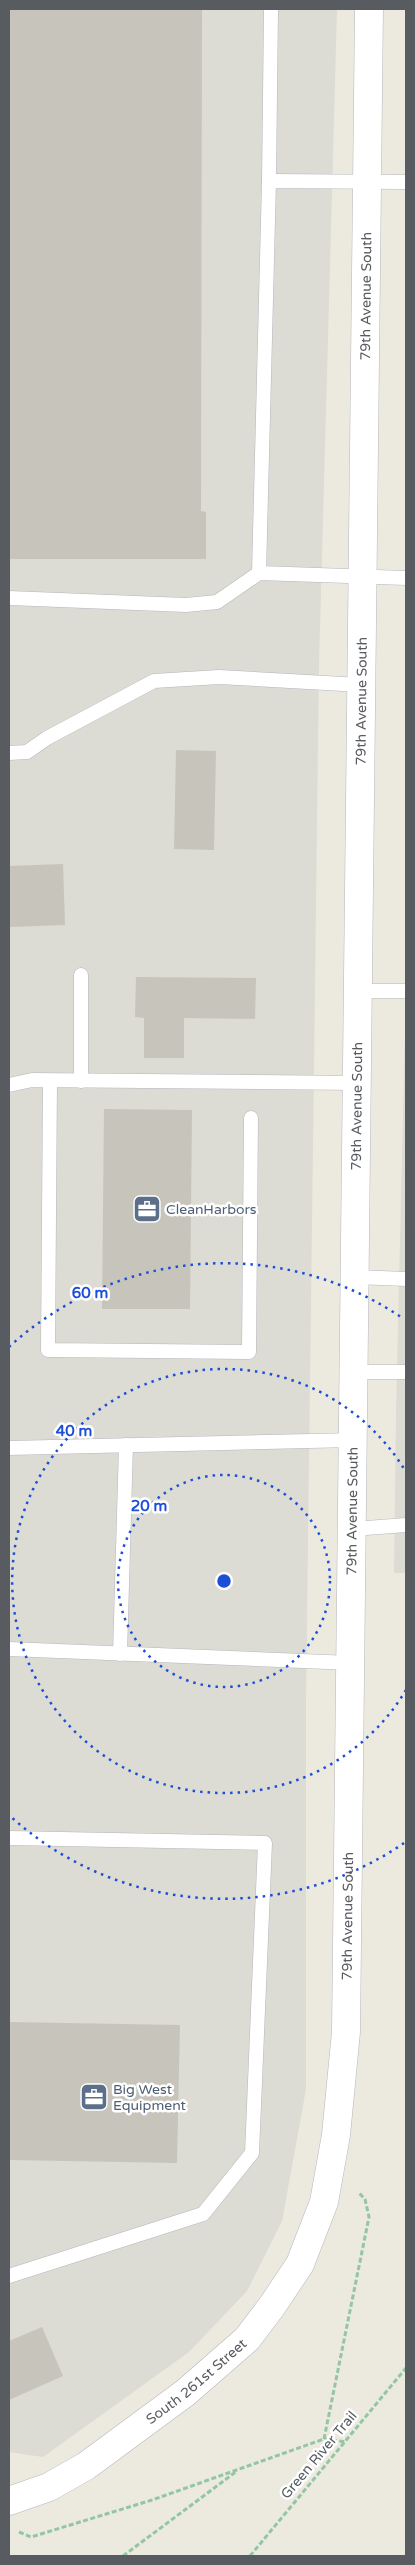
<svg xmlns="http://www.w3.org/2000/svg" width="415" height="2565" viewBox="0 0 415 2565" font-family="'Varela Round',sans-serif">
<rect width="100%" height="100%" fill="#ece9df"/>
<!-- industrial -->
<g fill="#dcdbd4">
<polygon points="9,9 337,9 319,664 306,1700 306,2089 282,2221 247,2291 189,2352 43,2457 9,2452"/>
<polygon points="406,986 406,1573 394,1573 396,1413"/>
</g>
<!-- building -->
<g fill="#c7c4bc">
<polygon points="9,9 202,9 201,511 206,512 206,559 9,559"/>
<polygon points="176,750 216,751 214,850 174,849"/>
<polygon points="63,864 65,925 9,927 9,866"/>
<polygon points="136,977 256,978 255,1019 184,1018 184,1058 144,1058 144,1018 135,1017"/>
<polygon points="104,1109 192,1110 190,1309 102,1309"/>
<polygon points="9,2022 180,2025 177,2163 9,2160"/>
<polygon points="42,2327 63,2376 9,2400 9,2341"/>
</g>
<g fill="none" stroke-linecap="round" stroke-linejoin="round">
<!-- lane casing -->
<g stroke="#b5b7bd" stroke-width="15">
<g id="lane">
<polyline points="269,181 271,9"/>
<polyline points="259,573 269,181 406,182"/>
<polyline points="9,598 186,605 217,602 259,573 406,578"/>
<polyline points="9,753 27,752 47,738 154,681 219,677 361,685"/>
<polyline points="81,975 81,1081"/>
<polyline points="358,991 406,991"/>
<polyline points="50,1081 48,1350 249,1352 251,1118"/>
<polyline points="9,1085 32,1080 357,1083"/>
<polyline points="355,1277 406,1279"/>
<polyline points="355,1372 406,1372"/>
<polyline points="9,1448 355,1440"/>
<polyline points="353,1529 406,1525"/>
<polyline points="9,1649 351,1663"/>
<polyline points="120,1654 126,1445"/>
<polyline points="9,1838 265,1843 252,2153 203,2214 9,2276"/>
</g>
</g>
<!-- street casing -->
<g stroke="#b5b7bd" stroke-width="29">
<g id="street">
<path id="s1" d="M9,2501L49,2487L86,2466L185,2393L247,2339L272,2306L300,2264L324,2202L336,2135L346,2032L369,9"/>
</g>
</g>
<!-- path -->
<g stroke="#93c6a3" stroke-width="3" stroke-dasharray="5 2.5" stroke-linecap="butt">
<polyline points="324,2439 369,2217 365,2199 358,2192"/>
<polyline points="19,2532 31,2537 152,2500 324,2439 346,2442"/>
<polyline points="123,2556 237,2471"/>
<polyline points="250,2556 406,2368"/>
</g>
<!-- lane -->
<use href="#lane" stroke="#fff" stroke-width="14"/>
<!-- street -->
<use href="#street" stroke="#fff" stroke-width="28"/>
</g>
<!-- distance rings -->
<g fill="none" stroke="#1d4ed8" stroke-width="2.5" stroke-dasharray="2.5 5">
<circle cx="224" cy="1581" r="106"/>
<path d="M406 1690A212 212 0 1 1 406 1472"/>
<path d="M404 1843A318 318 0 0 1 9 1815M9 1347A318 318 0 0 1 404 1319"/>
</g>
<!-- icons -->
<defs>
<g id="office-square" transform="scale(1.4375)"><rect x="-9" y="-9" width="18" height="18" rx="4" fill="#5c6f8a" stroke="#fff"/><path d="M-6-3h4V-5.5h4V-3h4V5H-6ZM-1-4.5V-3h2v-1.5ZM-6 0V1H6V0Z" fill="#fff"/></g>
</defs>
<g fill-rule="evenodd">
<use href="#office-square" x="147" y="1209"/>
<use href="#office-square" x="94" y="2097"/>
</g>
<g text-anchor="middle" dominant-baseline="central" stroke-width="5" stroke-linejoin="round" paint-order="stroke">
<!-- street labels -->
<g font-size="14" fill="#585c61" stroke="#fff">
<text stroke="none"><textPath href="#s1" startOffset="2356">79th Avenue South</textPath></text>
<text stroke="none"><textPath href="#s1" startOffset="1951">79th Avenue South</textPath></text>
<text stroke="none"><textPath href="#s1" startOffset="1546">79th Avenue South</textPath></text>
<text stroke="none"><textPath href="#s1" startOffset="1141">79th Avenue South</textPath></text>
<text stroke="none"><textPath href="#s1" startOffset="736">79th Avenue South</textPath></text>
<text stroke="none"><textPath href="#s1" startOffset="224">South 261st Street</textPath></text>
<text transform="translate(319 2455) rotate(-50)">Green River Trail</text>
</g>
<!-- service labels -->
<g font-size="14" fill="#4e5e75" stroke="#fff" text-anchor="start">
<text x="166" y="1209">CleanHarbors</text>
<text x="113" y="2089">Big West<tspan x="113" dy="16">Equipment</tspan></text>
</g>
</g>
<circle cx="224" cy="1581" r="8" fill="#1d4ed8" stroke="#fff" stroke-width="2.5"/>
<g font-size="15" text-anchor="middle" font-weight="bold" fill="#1d4ed8" stroke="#fff" stroke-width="5" stroke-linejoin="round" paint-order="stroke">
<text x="90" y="1298">60 m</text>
<text x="74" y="1436">40 m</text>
<text x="149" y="1511">20 m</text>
</g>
<!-- border -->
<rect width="415" height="2565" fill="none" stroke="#585c61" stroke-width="20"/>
</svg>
